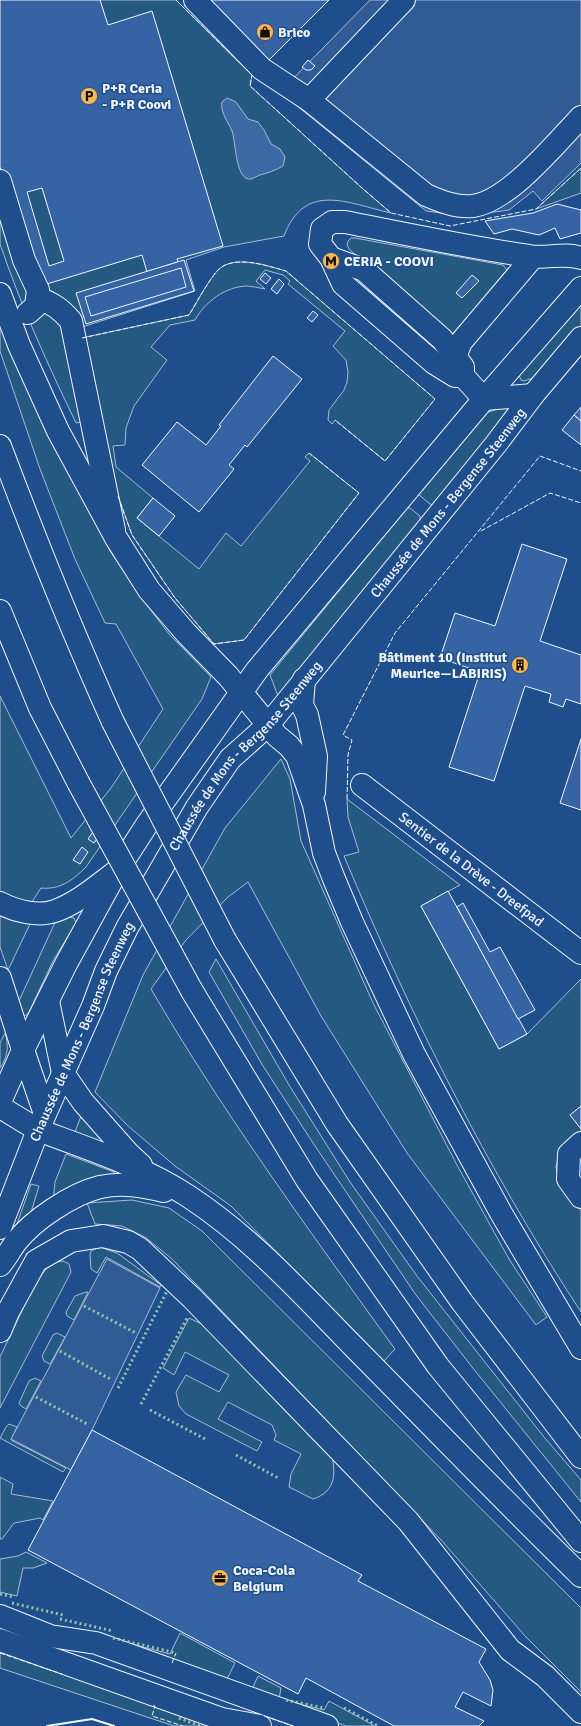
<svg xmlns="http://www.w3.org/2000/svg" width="581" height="1726" viewBox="0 0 581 1726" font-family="Signika,sans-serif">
<rect width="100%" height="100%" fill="#1f4e8c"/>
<!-- green -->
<g fill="#245a82" stroke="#a8bbd7">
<path d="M0,0H176L252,75L250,86L362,188L391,213C347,203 305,181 284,236L224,247L186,260L195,291L79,328L81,338L189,315C197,302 208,281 218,270C234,254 268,266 286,271L435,399L385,461L335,420L332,424L328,420L329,410L344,390L347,382L348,372L346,360L333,346L345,331L288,284L290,281L283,275L265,270L256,281L265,289C259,288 252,286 246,286C225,287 205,302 195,320L170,325L151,347L167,360L134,406L126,428L125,445L113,446L116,467L153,498L137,518L199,569L226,533L241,546L310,461L305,457L309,453L359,493L244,640L214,644L175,598L132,535L109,471L99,419L76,423C48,365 21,306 0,244Z"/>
<polygon points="581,168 581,193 536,209"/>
<polygon points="351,238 355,238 503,265 507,270 506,273 449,338 349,249 347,245 348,241"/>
<polygon points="581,302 581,326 539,376 524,381 521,380 519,375"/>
<path d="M0,312L110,551L146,604L169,634L211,677L202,699L86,867C73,880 60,890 41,888L30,905L7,897L0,891V696L71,838L111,788L163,709L116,624L105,623L75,559L40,469L0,351Z"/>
<polygon points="511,405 511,408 433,505 430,504 419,495 419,494 485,413"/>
<polygon points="407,508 410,508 420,516 420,520 278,696 270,675"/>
<path d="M281,759L290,779L301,841L373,1003L458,1167L509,1259L547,1317L536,1325L407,1153L321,1016L248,882L228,897L186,940L151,989C224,1114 310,1232 395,1349L384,1361L231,1206L175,1166L127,1125L95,1092L143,975L225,828Z"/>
<path d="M347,799L460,885L421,906L499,1049L527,1034L581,979V1133L559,1154L556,1167L559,1182L581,1211V1312C487,1169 410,1014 344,856L359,852L348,817Z"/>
<polygon points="0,912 31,922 8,970 0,947"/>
<polygon points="66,916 74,918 76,923 53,961 28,1014 24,1016 18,1003 57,918"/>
<polygon points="216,959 289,1085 350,1182 417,1276 544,1437 581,1480 581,1502 472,1367 416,1295 315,1146 263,1066 209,972"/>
<path d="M5,1033C9,1045 8,1057 0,1068V1043Z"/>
<polygon points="81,1116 103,1139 101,1142 75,1132"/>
<polygon points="66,1154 114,1172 114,1176 53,1201 55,1182"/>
<polygon points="31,1184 39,1186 29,1219 19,1227 17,1224"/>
<polygon points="132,1200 169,1208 202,1231 581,1608 581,1692 526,1637 442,1541 172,1259 145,1237 122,1226 95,1224 87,1203"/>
<polygon points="100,1247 117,1253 161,1285 160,1287 106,1257 97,1273 91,1269 90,1255 91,1251"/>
<polygon points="63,1261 69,1264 71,1272 0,1408 0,1357 35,1283 46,1269 56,1262"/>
<polygon points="86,1292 88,1292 74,1320 67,1316 66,1312 75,1296"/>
<path d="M189,1318L208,1327L332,1456C336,1475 335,1492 313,1499L289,1487L291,1474L301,1454L274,1440L276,1435L272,1425L228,1402L218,1419L262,1442L257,1451L186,1414L179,1406L176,1392L186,1375L219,1392L229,1375L185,1352L174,1375L163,1368Z"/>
<polygon points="57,1333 65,1337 50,1364 44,1361 42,1356 53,1335"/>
<polygon points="35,1378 41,1381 26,1409 21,1406 19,1403 29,1381"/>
<polygon points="9,1424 17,1427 11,1440 66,1468 63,1472 0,1438 6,1427"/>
<polygon points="0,1477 13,1484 11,1494 53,1501 43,1520 40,1518 14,1523 2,1539 0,1539"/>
<polygon points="26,1552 47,1563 33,1568 23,1568 17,1596 0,1592 0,1559 18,1556"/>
<polygon points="180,1633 235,1663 226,1681 113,1639 170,1654"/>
<polygon points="0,1651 212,1726 174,1726 0,1668"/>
<polygon points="258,1676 281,1688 279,1699 324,1710 329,1701 375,1726 346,1726 255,1693 253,1687"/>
</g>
<!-- parking -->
<g fill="#305b95" stroke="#a8bbd7">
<polygon points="370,0 581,0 581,163 542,201 533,191 509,210 464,216 426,211 280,92"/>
<polygon points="107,1259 160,1288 92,1430 71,1470 11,1439"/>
</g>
<!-- water -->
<path fill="#3b69a3" stroke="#a8bbd7" d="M227,98L236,102L248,119L258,122L264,130L271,144L280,149L285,157L283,166C276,170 268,173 260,175C257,176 254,178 251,179C235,181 236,141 232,131C228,122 220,112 222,102Z"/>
<!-- building -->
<g fill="#3563a3" stroke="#f2f6ff" fill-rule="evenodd">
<path d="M0,0H100L108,25L152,11L223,246L177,259L178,262L147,272L142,255L37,287L0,167ZM42,188L64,261L49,266L27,192Z"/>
<polygon points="201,0 329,0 265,64"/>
<polygon points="308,60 315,66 311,70 306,70 302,67"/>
<polygon points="557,204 581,210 581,233 560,239 555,228 539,235 512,229 494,234 485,221 533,213"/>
<polygon points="184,260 194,291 86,324 76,293"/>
<polygon points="181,268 186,287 91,316 85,297"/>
<polygon points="265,273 271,278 266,284 260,279"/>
<polygon points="472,275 479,281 462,298 456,293"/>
<polygon points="279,279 284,284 277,294 271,289"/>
<polygon points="313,311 318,315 312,322 307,318"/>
<polygon points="273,356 302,379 247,447 245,445 229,465 234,469 199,512 142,465 177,422 206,445 221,426 219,425"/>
<polygon points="581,407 581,421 574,415"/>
<polygon points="574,415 581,421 581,445 562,430"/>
<polygon points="153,498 175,516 159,536 137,518"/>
<polygon points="522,544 567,559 540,641 581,655 581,704 566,699 563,707 549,702 551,694 525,686 494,781 449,767 480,672 440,658 455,613 495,626"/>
<polygon points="581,739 581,810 560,803"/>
<polygon points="95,829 101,833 94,843 88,839"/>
<polygon points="82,847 88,852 80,864 73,860"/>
<polygon points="448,891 527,1034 499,1049 421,906"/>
<polygon points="463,903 490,952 500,947 535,1010 518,1019 457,907"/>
<polygon points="581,1106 581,1129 570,1115"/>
<polygon points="92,1430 362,1575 358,1581 486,1649 479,1662 490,1680 493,1690 491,1706 463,1692 455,1707 484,1721 479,1726 394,1726 306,1678 298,1694 28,1550"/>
</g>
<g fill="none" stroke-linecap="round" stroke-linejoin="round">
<!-- minor casing -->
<g stroke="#f2f6ff" stroke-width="24">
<g id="minor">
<path d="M195,0L262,69L309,100L426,195C440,201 457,208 473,206C509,201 556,143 581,117"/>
<polyline points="309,100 404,0"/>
<polyline points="0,181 24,260 38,290 36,306 28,313"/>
<polyline points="331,258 364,270 442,339 463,367 463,376 484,399 533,395"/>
<path d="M38,298C52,303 61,309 71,321L114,530"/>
<polyline points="455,357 461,342 533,257"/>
<path d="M463,376H455L434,363L343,284L331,258L320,244L322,229L332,222H345C406,234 467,247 529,256C546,259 565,252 581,258"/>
<path id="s1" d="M362,785L581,953"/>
<path d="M0,903C15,911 38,917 55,911C78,903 98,885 117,871"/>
<polyline points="0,978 23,1050"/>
<polyline points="581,1143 569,1154 568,1179 581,1197"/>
<polyline points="0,1331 8,1312 36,1261 71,1241 103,1236 128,1242 140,1249 192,1298 408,1521 510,1650 545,1676 581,1712"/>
<polyline points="0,1616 50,1636 96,1643 327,1726"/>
<polyline points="0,1640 222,1719 260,1726"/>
</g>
</g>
<!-- major casing -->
<g stroke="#f2f6ff" stroke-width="24">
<g id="major">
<polyline points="23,1050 45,1114"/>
<polyline points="0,1102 23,1050 66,964 117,871 146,826 257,670 484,399 581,288"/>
<polyline points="0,1107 38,1130"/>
<path id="s2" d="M0,1228L38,1130L93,1006L106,971L127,928L197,807L230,759L268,725L496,444L533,395L581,338"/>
</g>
</g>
<!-- highway casing -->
<g stroke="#f2f6ff" stroke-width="24">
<g id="highway">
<polyline points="0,294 19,345 58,431 116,538 149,590 186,633 228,676 277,736 289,746 297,756 314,805 324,853 334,879 352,922 414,1054 501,1213 581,1348"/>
<path d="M0,446C35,539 72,631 113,722"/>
<polyline points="0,611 40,708 78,782"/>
<polyline points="304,679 302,705 307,715 316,756 314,792"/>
<polyline points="225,940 337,1124 462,1302 581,1457"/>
<polyline points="192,991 307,1180 438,1366 581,1541"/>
<polyline points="48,1001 63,1073 83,1102 128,1153 141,1165"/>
<path d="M38,1130C89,1149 142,1166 188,1196C251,1237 302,1294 354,1347C430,1424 504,1501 581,1576"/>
<path d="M0,1265C6,1258 10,1250 16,1242C33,1220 72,1194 100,1187C121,1182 143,1186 164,1191"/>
</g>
</g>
<!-- minor -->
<use href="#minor" stroke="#1f4e8c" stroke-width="22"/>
<!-- major -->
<use href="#major" stroke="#1f4e8c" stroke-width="22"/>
<!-- highway -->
<use href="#highway" stroke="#1f4e8c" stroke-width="22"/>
<!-- highway-bridge casing -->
<g stroke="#f2f6ff" stroke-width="24" stroke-linecap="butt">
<g id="highway-bridge">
<polyline points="113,722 225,940"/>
<polyline points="78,782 192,991"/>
</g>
</g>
<!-- highway-bridge -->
<use href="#highway-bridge" stroke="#1f4e8c" stroke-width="22"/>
<!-- hedge -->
<g stroke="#97c8a6" stroke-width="3" stroke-dasharray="2 3" stroke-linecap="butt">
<polyline points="84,1306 136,1333"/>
<polyline points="60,1351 112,1380"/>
<polyline points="118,1388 167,1291"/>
<polyline points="36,1397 89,1425"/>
<polyline points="141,1404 187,1318"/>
<polyline points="150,1410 207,1440"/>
<polyline points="236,1455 280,1479"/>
<polyline points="0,1594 14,1597"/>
<polyline points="12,1603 63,1615"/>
<polyline points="60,1619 113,1631"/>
<polyline points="113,1638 176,1653"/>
<polyline points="286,1700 324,1708"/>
<polyline points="344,1708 378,1726"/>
<polyline points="179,1718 201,1726"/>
</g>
<!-- fence -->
<g stroke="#f2f6ff" stroke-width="1" stroke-dasharray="5 2" stroke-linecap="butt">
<polyline points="176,0 252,75 250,86 362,188 391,213 450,226 536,209 581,168"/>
<path d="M82,338L189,315C197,302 208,281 218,270C234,254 268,266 286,271L435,399L385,461L335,420"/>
<polyline points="118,496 132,535 175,598 214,644 244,640 359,493 309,453"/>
<polyline points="481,531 550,493 581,503"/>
<polyline points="347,799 348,755 352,740 343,735 395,633 540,456 581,471"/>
<polyline points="0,1653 62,1674"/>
<polyline points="172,1663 176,1653"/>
<polyline points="153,1706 155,1706 152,1716 183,1726"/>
<polyline points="264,1716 293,1726"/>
</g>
<!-- wall -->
<polyline stroke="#f2f6ff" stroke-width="2" points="47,1726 92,1719 114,1726"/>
</g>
<!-- icons -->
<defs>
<g id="shop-disc" transform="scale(0.9)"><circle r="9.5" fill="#ffb74d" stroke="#1f4e8c"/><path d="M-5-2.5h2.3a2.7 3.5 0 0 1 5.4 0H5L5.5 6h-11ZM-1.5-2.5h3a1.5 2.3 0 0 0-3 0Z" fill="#111"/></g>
<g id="parking-disc" transform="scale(0.9)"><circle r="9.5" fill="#ffb74d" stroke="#1f4e8c"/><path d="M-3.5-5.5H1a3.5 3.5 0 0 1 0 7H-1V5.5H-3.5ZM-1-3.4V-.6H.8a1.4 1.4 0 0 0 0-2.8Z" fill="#111"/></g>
<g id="metro-disc" transform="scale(0.9)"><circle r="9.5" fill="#ffb74d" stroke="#1f4e8c"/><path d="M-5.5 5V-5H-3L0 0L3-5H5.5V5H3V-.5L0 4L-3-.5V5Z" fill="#111"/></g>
<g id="building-disc" transform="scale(0.9)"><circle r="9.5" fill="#ffb74d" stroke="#1f4e8c"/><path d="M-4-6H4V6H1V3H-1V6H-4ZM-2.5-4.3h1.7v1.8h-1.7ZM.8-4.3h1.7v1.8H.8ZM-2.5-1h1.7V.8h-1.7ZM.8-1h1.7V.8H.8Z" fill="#111"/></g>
<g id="office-disc" transform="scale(0.9)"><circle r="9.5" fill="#ffb74d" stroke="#1f4e8c"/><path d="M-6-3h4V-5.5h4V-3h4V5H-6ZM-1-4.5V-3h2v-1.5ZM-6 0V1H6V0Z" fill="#111"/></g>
</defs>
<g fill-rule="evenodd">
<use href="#shop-disc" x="265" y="32"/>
<use href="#parking-disc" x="89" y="96"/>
<use href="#metro-disc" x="331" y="261"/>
<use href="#building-disc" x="520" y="665"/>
<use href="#office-disc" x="220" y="1578"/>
</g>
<g text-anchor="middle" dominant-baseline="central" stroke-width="3" stroke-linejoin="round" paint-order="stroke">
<!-- poi labels -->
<g font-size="14" font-weight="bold" fill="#f2f6ff" stroke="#1f4e8c" text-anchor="start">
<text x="278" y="32">Brico</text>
<text x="102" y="88">P+R Ceria<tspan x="102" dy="16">- P+R Coovi</tspan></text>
<text x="344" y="261">CERIA - COOVI</text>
<text x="507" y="657" text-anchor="end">Bâtiment 10 (Institut<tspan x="507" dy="16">Meurice—LABIRIS)</tspan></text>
<text x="233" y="1570">Coca-Cola<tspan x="233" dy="16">Belgium</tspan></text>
</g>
<!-- street labels -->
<g font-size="14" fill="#f2f6ff" stroke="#1f4e8c">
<text stroke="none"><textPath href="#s2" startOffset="861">Chaussée de Mons - Bergense Steenweg</textPath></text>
<text stroke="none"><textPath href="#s2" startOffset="536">Chaussée de Mons - Bergense Steenweg</textPath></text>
<text stroke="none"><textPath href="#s1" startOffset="138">Sentier de la Drève - Dreefpad</textPath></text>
<text stroke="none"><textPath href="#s2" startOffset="213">Chaussée de Mons - Bergense Steenweg</textPath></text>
</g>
</g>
</svg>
